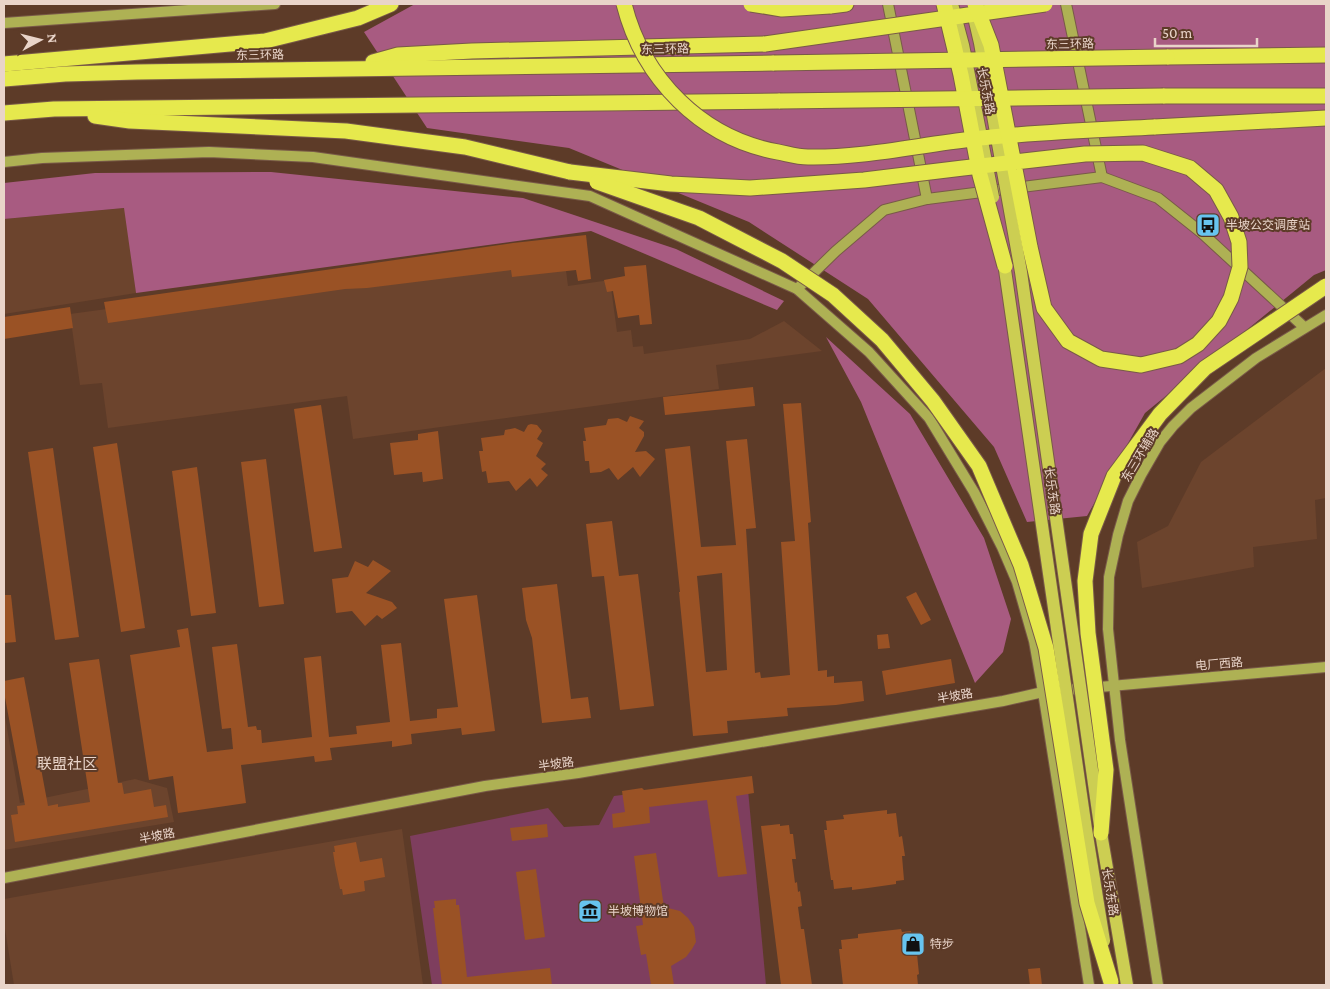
<svg xmlns="http://www.w3.org/2000/svg" width="1330" height="989" viewBox="0 0 1330 989" font-family="'Crimson Pro','Noto Sans SC',serif">
<rect width="100%" height="100%" fill="#5d3b28"/>
<!-- built -->
<g fill="#6c442d">
<polygon points="125,208 136,293 4,314 4,219"/>
<polygon points="563,247 568,286 610,280 617,332 631,330 633,347 643,346 644,354 750,339 784,321 822,351 716,365 719,389 353,439 347,396 108,428 102,383 80,385 70,314"/>
<polygon points="1326,368 1326,498 1315,500 1317,539 1253,547 1254,567 1142,588 1137,542 1168,526 1201,462"/>
<polygon points="4,711 20,803 135,779 167,788 174,822 4,850"/>
<polygon points="402,829 423,985 14,985 4,923 4,899"/>
</g>
<!-- green -->
<polygon fill="#7e3e5e" points="747,779 766,985 432,985 410,836 548,808 564,827 599,825 614,796"/>
<!-- forest -->
<g fill="#a85b81">
<polygon points="415,4 1326,4 1326,270 1314,275 1145,413 1087,516 1027,522 994,447 868,299 749,222 569,148 427,128 364,32"/>
<polygon points="271,172 523,198 676,249 784,301 777,310 591,231 136,293 124,208 4,219 4,183 95,173"/>
<polygon points="826,337 910,414 984,538 1011,619 1003,652 975,683 861,402"/>
</g>
<!-- building -->
<g fill="#9a5225" fill-rule="evenodd">
<polygon points="586,235 591,279 578,281 576,270 512,277 511,270 367,288 345,289 108,323 104,302 513,243"/>
<polygon points="646,265 652,324 640,325 639,315 618,318 613,291 607,292 604,280 625,276 624,267"/>
<polygon points="70,307 73,328 4,339 4,317"/>
<polygon points="753,387 755,406 665,415 663,397"/>
<path d="M801,403L811,522L808,523L818,671L827,670V677L834,676V683L862,681L864,701L836,705L787,708L788,716L727,721L728,733L693,736L679,592H680L665,449L690,446L701,547L736,545L726,441L747,439L756,528L746,529L755,673L760,672L761,678L790,675L781,542L795,541L783,404ZM722,573L727,670L706,672L697,576Z"/>
<polygon points="321,405 342,548 314,552 294,409"/>
<polygon points="630,416 644,421 639,428 644,432 644,436 635,452 646,451 655,459 640,477 633,467 618,480 609,468 601,472 590,473 589,461 585,461 583,441 586,441 584,428 606,425 608,419 618,418 627,422"/>
<polygon points="531,424 537,425 542,431 537,439 543,443 536,456 546,464 541,469 548,475 537,487 530,478 516,491 509,481 488,483 486,471 482,472 479,451 483,451 481,438 504,435 505,430 515,428 524,432 528,425"/>
<polygon points="438,431 443,479 423,482 422,472 394,475 390,443 418,440 418,434"/>
<polygon points="117,443 145,628 121,632 93,447"/>
<polygon points="53,448 79,637 55,640 28,452"/>
<polygon points="266,459 284,604 259,607 241,462"/>
<polygon points="197,467 216,613 191,616 172,471"/>
<polygon points="612,521 619,576 638,574 654,706 620,710 604,576 592,577 586,524"/>
<polygon points="373,560 391,571 366,593 392,602 397,608 382,619 377,615 365,626 352,611 336,613 332,579 348,577 355,561 368,567"/>
<polygon points="557,584 571,699 588,697 591,718 542,723 532,638 526,620 522,588"/>
<polygon points="916,592 931,620 921,625 906,597"/>
<polygon points="4,595 11,595 16,642 4,643"/>
<polygon points="477,595 495,731 462,735 461,728 411,734 412,744 392,747 392,741 330,748 332,760 315,762 314,756 241,765 246,803 178,813 173,776 149,780 130,655 180,647 177,630 188,628 207,752 233,749 231,728 222,729 212,647 237,644 248,727 256,726 257,730 261,730 262,743 312,737 304,658 321,656 329,737 357,734 356,726 390,722 381,645 401,643 410,721 437,718 437,709 458,707 444,599"/>
<polygon points="888,634 890,648 878,649 877,635"/>
<polygon points="99,659 118,783 122,783 124,794 151,789 154,807 166,805 168,817 15,842 11,815 18,814 17,806 25,805 4,692 4,681 24,677 48,806 58,804 58,807 90,802 69,663"/>
<polygon points="951,659 955,683 886,695 882,671"/>
<polygon points="752,776 754,793 736,796 747,874 718,877 707,800 649,807 650,823 613,828 612,814 625,812 622,791 642,788 644,790"/>
<polygon points="887,810 887,814 896,813 899,837 902,836 905,856 902,856 904,880 896,881 896,884 868,888 852,890 852,887 834,889 833,880 831,880 824,830 827,830 826,821 844,819 843,815"/>
<polygon points="547,824 548,837 512,841 510,828"/>
<polygon points="780,824 780,826 789,825 790,834 793,834 796,859 792,859 795,883 797,882 798,892 800,891 802,906 798,907 801,929 804,929 812,985 781,985 761,826"/>
<polygon points="356,842 360,862 382,858 385,877 364,881 365,891 343,895 342,889 340,889 335,865 333,852 335,852 334,846"/>
<polygon points="656,853 664,907 680,911 688,918 694,927 696,942 692,949 686,957 671,966 674,985 651,985 646,954 641,955 636,926 643,925 634,856"/>
<polygon points="536,869 545,937 525,940 516,872"/>
<polygon points="456,899 456,905 459,905 467,977 550,968 552,985 442,985 433,908 435,908 434,901"/>
<polygon points="901,929 902,932 911,931 914,955 917,954 919,974 917,975 918,985 843,985 839,949 842,949 841,940 858,938 858,934"/>
<polygon points="1040,968 1042,985 1030,985 1028,969"/>
</g>
<g fill="none" stroke-linecap="round" stroke-linejoin="round">
<!-- secondary casing -->
<g stroke="#795a48" stroke-width="12">
<g id="secondary">
<polyline points="888,4 927,199"/>
<polyline points="1066,4 1102,177"/>
<polyline points="4,23 275,4"/>
<polyline points="4,162 42,158 209,152 313,157 590,196 797,289 869,352 929,418 974,492 1002,547 1017,582 1034,641 1043,692 1089,985"/>
<polyline points="797,289 836,251 884,210 927,199 1102,177 1158,198 1202,233 1304,327"/>
<polyline points="4,878 485,786 578,773 1003,701 1043,692 1326,667"/>
<polyline points="1158,985 1120,740 1108,629 1109,577 1118,535 1128,501 1141,475 1160,442 1173,426 1191,408 1256,358 1326,315"/>
</g>
</g>
<!-- highway casing -->
<g stroke="#795a48" stroke-width="17">
<g id="highway">
<polyline points="830,6 846,4"/>
<polyline points="1167,57 1326,55"/>
<polyline points="373,62 398,55 472,51 765,44"/>
<polyline points="4,64 265,41 358,18 391,4"/>
<polyline points="4,79 65,74 137,72 774,63"/>
<polyline points="1163,96 1326,96"/>
<polyline points="4,113 54,109 780,101"/>
<polyline points="95,116 130,121 346,131 465,147 570,172"/>
<polyline points="1154,127 1326,118"/>
</g>
</g>
<!-- secondary -->
<use href="#secondary" stroke="#aeb154" stroke-width="10"/>
<!-- highway -->
<use href="#highway" stroke="#e6e94d" stroke-width="15"/>
<!-- primary-bridge casing -->
<g stroke="#795a48" stroke-width="14" stroke-linecap="butt">
<g id="primary-bridge">
<polyline points="952,4 963,45 993,197"/>
<polyline points="973,13 980,43 1021,272 1101,833 1127,985"/>
<polyline points="1003,256 1086,829 1104,941"/>
</g>
</g>
<!-- highway-bridge casing -->
<g stroke="#795a48" stroke-width="17" stroke-linecap="butt">
<g id="highway-bridge">
<path d="M624,4C643,79 701,138 778,152C788,154 798,157 808,157C863,158 918,145 973,139C1033,132 1094,130 1154,127"/>
<polyline points="751,4 782,9 830,6"/>
<polyline points="944,4 961,75 980,175 1005,266"/>
<polyline points="765,44 1045,4"/>
<polyline points="774,63 1167,57"/>
<polyline points="780,101 1163,96"/>
<polyline points="570,172 671,184 750,188 864,180 963,168 1085,154 1143,153 1190,168 1216,190 1231,217 1239,242 1240,267 1231,298 1219,321 1198,344 1179,356 1141,365 1101,359 1068,341 1044,308 1030,247 991,45 975,4"/>
<polyline points="597,182 699,218 782,261 833,295 882,340 933,401 979,466 1021,565 1046,648 1087,903 1111,982"/>
<polyline points="1101,833 1106,770 1088,633 1085,581 1091,534 1114,476 1160,414 1205,368 1326,286"/>
</g>
</g>
<!-- primary-bridge -->
<use href="#primary-bridge" stroke="#ccce52" stroke-width="12"/>
<!-- highway-bridge -->
<use href="#highway-bridge" stroke="#e6e94d" stroke-width="15"/>
</g>
<!-- icons -->
<defs>
<g id="bus-square" transform="scale(1.25)"><rect x="-9" y="-9" width="18" height="18" rx="4" fill="#67c4ef" stroke="#5d3b28"/><path d="M-5-6H5V4H4V6H2V4H-2V6H-4V4H-5ZM-3.5-4V0h7V-4ZM-3.5 1.2v1.5H-2V1.2ZM2 1.2v1.5H3.5V1.2Z" fill="#111"/></g>
<g id="museum-square" transform="scale(1.25)"><rect x="-9" y="-9" width="18" height="18" rx="4" fill="#67c4ef" stroke="#5d3b28"/><path d="M0-6L6-3V-2H-6V-3ZM-5-1h2V3h-2ZM-1-1h2V3h-2ZM3-1h2V3H3ZM-6 4H6V6H-6Z" fill="#111"/></g>
<g id="shop-square" transform="scale(1.25)"><rect x="-9" y="-9" width="18" height="18" rx="4" fill="#67c4ef" stroke="#5d3b28"/><path d="M-5-2.5h2.3a2.7 3.5 0 0 1 5.4 0H5L5.5 6h-11ZM-1.5-2.5h3a1.5 2.3 0 0 0-3 0Z" fill="#111"/></g>
</defs>
<g fill-rule="evenodd">
<use href="#bus-square" x="1208" y="225"/>
<use href="#museum-square" x="590" y="911"/>
<use href="#shop-square" x="913" y="944"/>
</g>
<g text-anchor="middle" dominant-baseline="central" stroke-width="4" stroke-linejoin="round" paint-order="stroke">
<!-- street labels -->
<g font-size="12" fill="#e9d4c9" stroke="#5d3b28">
<text transform="translate(1070 44) rotate(-1)">东三环路</text>
<text transform="translate(665 49) rotate(-1)">东三环路</text>
<text transform="translate(260 55) rotate(-1)">东三环路</text>
<text transform="translate(986 91) rotate(79)">长乐东路</text>
<text transform="translate(1140 455) rotate(-59)">东三环辅路</text>
<text transform="translate(1052 491) rotate(82)">长乐东路</text>
<text transform="translate(1219 664) rotate(-5)">电厂西路</text>
<text transform="translate(955 696) rotate(-10)">半坡路</text>
<text transform="translate(556 764) rotate(-8)">半坡路</text>
<text transform="translate(157 836) rotate(-11)">半坡路</text>
<text transform="translate(1110 892) rotate(81)">长乐东路</text>
</g>
<!-- poi labels -->
<g font-size="12" fill="#e9d4c9" stroke="#5d3b28" text-anchor="start">
<text x="1226" y="225">半坡公交调度站</text>
<text x="608" y="911">半坡博物馆</text>
<text x="930" y="944">特步</text>
</g>
<!-- quarter labels -->
<g font-size="15" fill="#e9d4c9" stroke="#5d3b28">
<text x="67" y="764">联盟社区</text>
</g>
</g>
<!-- border -->
<rect width="1330" height="989" fill="none" stroke="#e9d4c9" stroke-width="10"/>
<!-- north arrow -->
<g transform="translate(40 40) rotate(83)" stroke="#5d3b28" stroke-width="4" paint-order="stroke">
<path d="M0-4L9 19L0 12L-9 19Z" fill="#e9d4c9"/>
<text y="-8" font-size="14" font-weight="bold" text-anchor="middle" fill="#e9d4c9">N</text>
</g>
<!-- scale -->
<path d="M1155 38v8h102v-8" fill="none" stroke="#e9d4c9" stroke-width="2.5"/>
<text x="1162" y="38" font-size="15" fill="#e9d4c9" stroke="#5d3b28" stroke-width="4" paint-order="stroke">50 m</text>
</svg>
